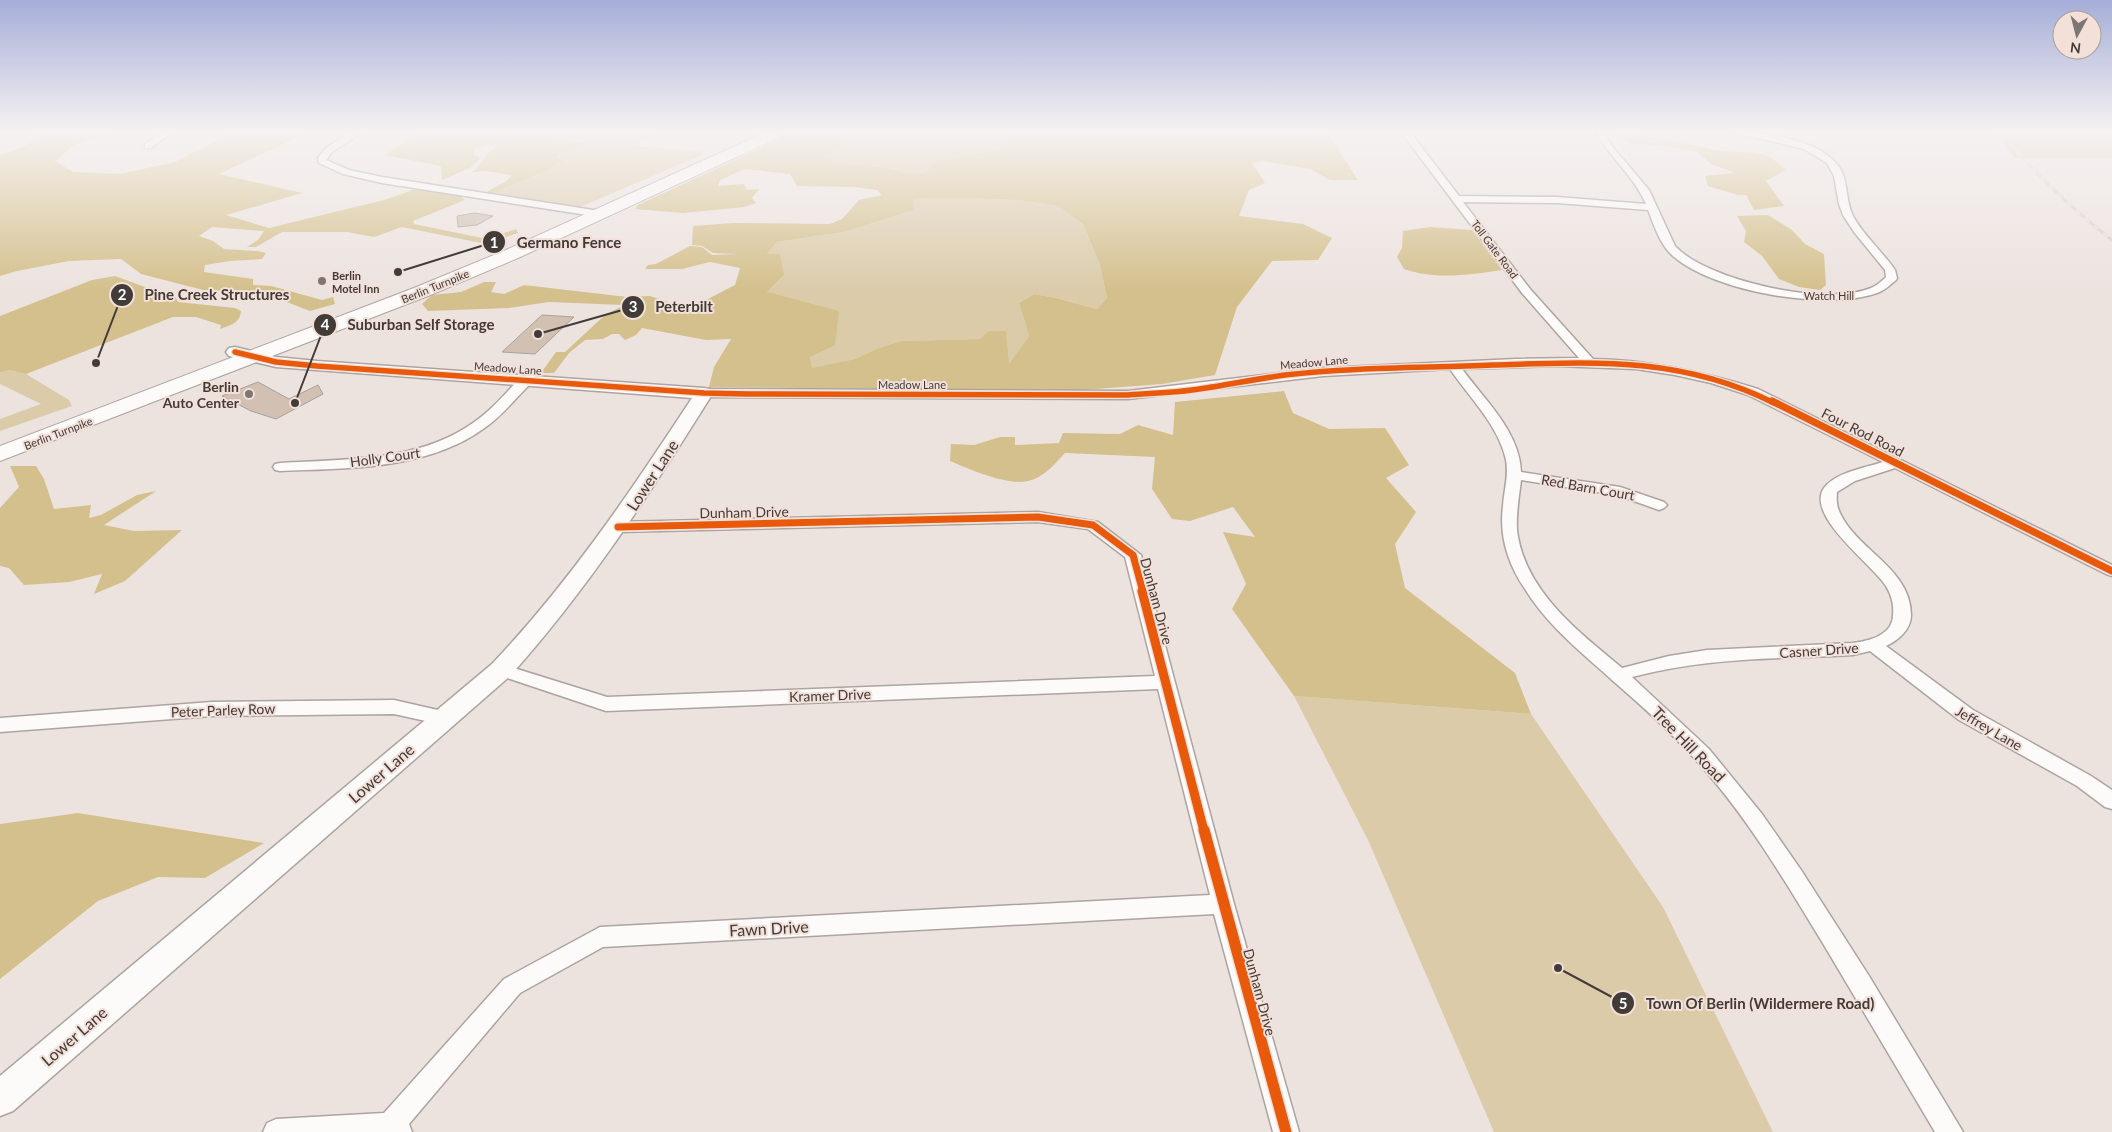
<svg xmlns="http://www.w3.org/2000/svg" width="2112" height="1132" viewBox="0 0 2112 1132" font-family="Lato,sans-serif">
<rect width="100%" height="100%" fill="#ece3df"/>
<!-- green -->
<g fill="#dbcba9">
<polygon points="563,132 663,132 630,146 702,151 704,154 580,207 491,194 543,172 566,159 557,157 557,153 587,144 582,141 556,138"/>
<path d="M935,132H1010L1000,149L934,162L925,173L909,174L885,167L840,165L825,156C831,152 838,146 845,144C874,135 905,137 935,132Z"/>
<polygon points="1995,132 2112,132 2112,158 2015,158"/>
<polygon points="959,198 1019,200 1058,206 1083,224 1100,265 1107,298 1097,309 1056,298 1034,294 1019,303 1029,336 1009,365 980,339 901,341 876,349 855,359 812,369 810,357 767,292 784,275 767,254 777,242 844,232 914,210 912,199"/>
<polygon points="9,370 26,374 69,400 72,406 0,431 0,419 41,404 0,384 0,373"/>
<polygon points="1294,696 1531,714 1663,907 1773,1132 1494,1132 1368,840"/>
</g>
<!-- forest -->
<g fill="#d4c08c" fill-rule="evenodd">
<polygon points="39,132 106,132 104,136 74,145 55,161 73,172 120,174 175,162 234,132 308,132 219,174 302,193 226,215 269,228 384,200 419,188 436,193 459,195 465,200 413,221 414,224 487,239 516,229 518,233 486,244 402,227 374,237 347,232 282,232 256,247 247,247 258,240 264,231 212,227 199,236 213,241 224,249 258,251 266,253 262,259 230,261 205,265 204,272 253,279 253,285 271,286 322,300 333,297 335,304 310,311 263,293 203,290 141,274 121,259 69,261 17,271 0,276 0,155 30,144"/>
<path d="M420,132H563L557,138L589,144L557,153V158L567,159L543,172L491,194L485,193C494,187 506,184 512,175L485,171L472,172C484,164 482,155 497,147V144L484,146L475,149L474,155L480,158L470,168L442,180L441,166L385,155Z"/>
<path d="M795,132H935C909,136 864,134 842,145C836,148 831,152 826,156L840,165L885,167L909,174L925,173L934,162L1000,149L1010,132H1319L1330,136L1358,180H1330L1310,169L1263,161L1252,163L1265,183L1249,190L1239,216L1303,224L1332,238L1318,260L1272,261L1237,307L1215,375L1162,384L1069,391L709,387L714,367L731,339L706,340L642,328L636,335L625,340L619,334H612L603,339L585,340L569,353L554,373H541L556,352H565L605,315L624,305L549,302L509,308L428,311L422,304L432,295L461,292L484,282H496L491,292L504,294L524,285L627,297L650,296L679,306L706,300L735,285L740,268L710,262L682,269H645L648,265L656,264L690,246L702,247L712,255L738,254L713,253L702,246L692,245L693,226L733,223L830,224L842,219L859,200L882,195L877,190L855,187L797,186L790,174L745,169L720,180L718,186L744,184L747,190L759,189L752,198L756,203L744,207L683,213L635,209L638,205ZM959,198L1019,200L1058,206L1083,224L1100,265L1107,298L1097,309L1056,298L1034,294L1019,303L1029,336L1009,364L1006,331H989L980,339L901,341L876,349L855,359L812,368L810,357L835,345L839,311L767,292L784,275L780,254H767L777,242L844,232L914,210L913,199Z"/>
<path d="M1619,134C1652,135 1683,143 1714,150C1731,153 1751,150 1768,156C1774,159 1781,166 1786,170L1766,181L1784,206L1754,210L1746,195H1738L1708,186L1705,176L1735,173L1711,164L1696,151L1654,145L1631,144Z"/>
<polygon points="1768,215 1792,230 1805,244 1824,254 1826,285 1820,290 1799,287 1779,279 1762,256 1744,242 1746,231 1737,216"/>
<path d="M1430,227L1472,230L1502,270C1470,275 1435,280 1404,269L1397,257L1402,248L1403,231Z"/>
<path d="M115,276L142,286L174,295L178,302L235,308L241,311C240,323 231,325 220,329L221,325L196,317H173L26,374L9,370L0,373V316L92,280Z"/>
<path d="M1284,391L1293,413L1329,429L1385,428L1409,465L1386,478L1416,512L1395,544L1405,588L1515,673L1531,714L1294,696L1232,609L1246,584L1223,532L1255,537L1233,507L1190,521L1172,519L1152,489L1155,457L1065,453C1055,464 1043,478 1028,481C1007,486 969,469 950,461L951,444L974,445L1000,437H1015V445L1059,443L1063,433L1120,434L1138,425L1173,435L1175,402Z"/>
<polygon points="10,466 36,466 44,479 54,509 91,505 89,518 101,515 137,495 156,491 104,525 134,531 182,530 125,581 94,594 102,574 69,582 24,585 9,568 0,566 0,508 19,487"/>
<polygon points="78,813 264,843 205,878 158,877 98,901 0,979 0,824"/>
</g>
<!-- building -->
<g fill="#d2c1b2" stroke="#a7a19c">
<polygon points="475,213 493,216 477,225 458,227 457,216"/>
<polygon points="542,315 574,317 535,354 502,352"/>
<polygon points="258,382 289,399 318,385 323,394 276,419 251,411 222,396"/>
</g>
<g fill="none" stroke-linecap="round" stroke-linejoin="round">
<!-- street casing -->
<g stroke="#aca4a1" stroke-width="3">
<g id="street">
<polygon points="162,132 172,132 151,148 145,148 145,144"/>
<polygon points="351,132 362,132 332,152 326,160 349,170 382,177 600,211 605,214 600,217 382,183 343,174 319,163 318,158 326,148"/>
<path d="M1401,132H1410L1459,196L1557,197L1646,204C1634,176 1610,158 1596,132H1604L1612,146L1649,190L1675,246C1707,281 1827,307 1871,288C1876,286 1882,281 1886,277L1885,270L1854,232L1843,215L1839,204L1834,176L1827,163L1804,149L1732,132C1764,132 1826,139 1842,172C1848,186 1846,202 1853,216C1864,236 1882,251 1895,270L1897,278L1896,280C1890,285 1884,291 1877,293C1827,311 1714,292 1673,256C1660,245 1654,225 1648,210L1557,203L1463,202L1530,289L1593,359C1650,360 1704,372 1758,389L2112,565V576L2106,574L1895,468L1855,481L1837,492C1836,502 1837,508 1842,517C1861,552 1911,570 1911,615C1911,629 1899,640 1886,646L1973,710L2091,776L2112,790V809L2105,807L2077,786L1959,720L1870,651L1853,655C1776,659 1708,657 1632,677L1709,749L1762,814L1801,870L1869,976L1963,1132H1935C1897,1068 1859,1004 1821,940C1786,883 1752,825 1708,774C1679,740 1646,709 1612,680C1580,651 1548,626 1525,589C1508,564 1499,536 1503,506C1504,490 1509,475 1506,460C1499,426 1469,397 1450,369L1323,376L1128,399L704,397L697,393L704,389L1128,391L1323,368L1516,359L1579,358L1522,293ZM1556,366L1636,369L1675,375L1711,383L1748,395L1883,462C1865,468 1836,472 1824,488C1805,516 1873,565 1886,586C1892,596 1894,605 1893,615C1893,635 1869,641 1853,643L1707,650L1669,656L1622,668C1579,632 1524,591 1517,530C1516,513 1519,497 1521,480L1617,495L1659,510L1664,508L1667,505L1664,502L1620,487L1521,472C1520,432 1484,399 1462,369Z"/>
<path d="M525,377L531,381L530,384C515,399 501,417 483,429C426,470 347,468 280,471L275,470L273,467L275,464L280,463C345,459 418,462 473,423C491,411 505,394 520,378Z"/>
<polygon points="1038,512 1098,522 1141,555 1234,904 1299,1132 1273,1132 1214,914 603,947 520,993 409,1124 412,1132 263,1132 267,1123 276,1119 384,1113 504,979 600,927 1210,895 1158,689 606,711 495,674 492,670 495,666 501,664 607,697 1155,676 1125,557 1088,529 1038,522 618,532 613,530 610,527 613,524 618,522"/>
<polygon points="394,700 451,713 454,718 451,723 444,725 394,714 212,716 0,732 0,718 212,702"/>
</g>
</g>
<!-- secondary casing -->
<g stroke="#aca4a1" stroke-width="3">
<path id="secondary" d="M235,347L276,357L317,361L704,388L710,389L713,393C651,492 588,589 510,676L13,1111L0,1116V1076L492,664C569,583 631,491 692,398L276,367L229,356L226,352L229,348Z"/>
</g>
<!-- highway casing -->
<g stroke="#aca4a1" stroke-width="2">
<polygon id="highway" points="766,132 786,132 784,135 518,258 428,296 0,461 0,446 414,288 506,250"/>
</g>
<!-- street -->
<use href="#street" fill="#fcfbfa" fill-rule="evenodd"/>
<!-- secondary -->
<use href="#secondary" fill="#fcfbfa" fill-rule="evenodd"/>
<!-- highway -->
<use href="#highway" fill="#fcfbfa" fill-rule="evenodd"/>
<!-- rail casing -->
<g stroke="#d4d1d0" stroke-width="3">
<path id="rail" d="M2001,132C2033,173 2071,208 2112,240"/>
</g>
<!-- rail -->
<use href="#rail" stroke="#f2e0d9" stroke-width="2" stroke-dasharray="6" stroke-linecap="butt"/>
<!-- cycleway-far3 casing -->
<g stroke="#f2e0d9" stroke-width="8">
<path id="cycleway-far3" d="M235,352L276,362L317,366L704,393L747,394L1128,395C1149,393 1171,393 1192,390C1223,386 1254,379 1285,375C1354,367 1424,368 1493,365C1594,362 1680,356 1774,403"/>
</g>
<!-- cycleway-far2 casing -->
<g stroke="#f2e0d9" stroke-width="10">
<g id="cycleway-far2">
<polyline points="1772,401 2112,571"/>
<polyline points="618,527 1038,517 1093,525 1133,555 1143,592"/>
</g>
</g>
<!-- cycleway-far1 casing -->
<g stroke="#f2e0d9" stroke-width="12">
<polyline id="cycleway-far1" points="1142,591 1204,831"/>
</g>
<!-- cycleway casing -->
<g stroke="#f2e0d9" stroke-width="14">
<polyline id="cycleway" points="1204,830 1286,1132"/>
</g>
<!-- cycleway-far3 -->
<use href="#cycleway-far3" stroke="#e8590c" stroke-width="5.5"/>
<!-- cycleway-far2 -->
<use href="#cycleway-far2" stroke="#e8590c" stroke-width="7"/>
<!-- cycleway-far1 -->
<use href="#cycleway-far1" stroke="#e8590c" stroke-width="9"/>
<!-- cycleway -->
<use href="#cycleway" stroke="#e8590c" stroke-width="11"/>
</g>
<!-- sky -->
<linearGradient id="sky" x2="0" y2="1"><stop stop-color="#a5aed8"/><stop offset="0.45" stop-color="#f6f2f1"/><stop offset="1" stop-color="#f6f2f1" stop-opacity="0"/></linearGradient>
<rect width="2112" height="291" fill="url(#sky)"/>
<!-- markers -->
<g fill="#7e7672" stroke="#f2e0d9" stroke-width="2">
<circle cx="322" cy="281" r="5"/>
<circle cx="249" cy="394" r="5"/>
</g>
<g text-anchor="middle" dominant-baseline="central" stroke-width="4" stroke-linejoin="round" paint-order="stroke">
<!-- far-street labels -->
<g font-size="11" fill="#423b38" stroke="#f2e0d9">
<text transform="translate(1495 249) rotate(53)">Toll Gate Road</text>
<text transform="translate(435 286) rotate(-22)">Berlin Turnpike</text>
<text x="1829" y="295">Watch Hill</text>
<text transform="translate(1314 362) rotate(-5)">Meadow Lane</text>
<text transform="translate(508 368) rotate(4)">Meadow Lane</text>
<text x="912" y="384">Meadow Lane</text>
<text transform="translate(58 433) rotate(-21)">Berlin Turnpike</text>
</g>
<!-- far-poi labels -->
<g font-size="11" font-weight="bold" fill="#423b38" stroke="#f2e0d9" text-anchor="start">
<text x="332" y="275">Berlin<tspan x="332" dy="13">Motel Inn</tspan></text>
</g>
<!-- poi labels -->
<g font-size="14" font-weight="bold" fill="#423b38" stroke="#f2e0d9" text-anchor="end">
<text x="239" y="386">Berlin<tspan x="239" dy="16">Auto Center</tspan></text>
</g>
<!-- street labels -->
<g font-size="14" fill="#423b38" stroke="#f2e0d9">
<text transform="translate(1863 432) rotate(27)">Four Rod Road</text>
<text transform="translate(385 457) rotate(-8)">Holly Court</text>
<text transform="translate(1588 487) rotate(10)">Red Barn Court</text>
<text transform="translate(744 512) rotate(-1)">Dunham Drive</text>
<text transform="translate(1157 601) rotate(75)">Dunham Drive</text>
<text transform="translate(1819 650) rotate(-4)">Casner Drive</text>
<text transform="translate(830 695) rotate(-2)">Kramer Drive</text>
<text transform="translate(223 710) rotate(-2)">Peter Parley Row</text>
<text transform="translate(1989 728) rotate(30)">Jeffrey Lane</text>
<text transform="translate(1260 992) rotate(75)">Dunham Drive</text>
</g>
<!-- near-street labels -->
<g font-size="16" fill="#423b38" stroke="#f2e0d9">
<text transform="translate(652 475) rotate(-57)">Lower Lane</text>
<text transform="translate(1689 744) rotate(46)">Tree Hill Road</text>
<text transform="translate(381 773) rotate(-41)">Lower Lane</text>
<text transform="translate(769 928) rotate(-3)">Fawn Drive</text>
<text transform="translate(74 1036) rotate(-41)">Lower Lane</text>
</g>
</g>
<!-- callouts -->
<path fill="none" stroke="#423b38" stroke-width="2" d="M398 272L494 242M96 363L122 295M538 334L633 307M295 403L325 325M1558 968L1623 1003"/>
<g fill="#423b38" stroke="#f2e0d9" stroke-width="2">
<circle cx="398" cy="272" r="5"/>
<circle cx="96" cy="363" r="5"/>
<circle cx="538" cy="334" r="5"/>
<circle cx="295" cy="403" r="5"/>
<circle cx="1558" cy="968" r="5"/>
<circle cx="494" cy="242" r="12"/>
<circle cx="122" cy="295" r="12"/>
<circle cx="633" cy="307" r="12"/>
<circle cx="325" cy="325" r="12"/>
<circle cx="1623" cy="1003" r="12"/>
</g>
<g font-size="15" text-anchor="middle" font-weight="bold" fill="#fff">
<text x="494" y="248">1</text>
<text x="122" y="300">2</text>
<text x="633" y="312">3</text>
<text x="325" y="330">4</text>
<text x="1623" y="1009">5</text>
</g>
<g font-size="15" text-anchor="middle" font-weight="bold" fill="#423b38" stroke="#f2e0d9" stroke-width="4" stroke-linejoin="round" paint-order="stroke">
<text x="569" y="248">Germano Fence</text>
<text x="217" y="300">Pine Creek Structures</text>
<text x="684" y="312">Peterbilt</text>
<text x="421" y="330">Suburban Self Storage</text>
<text x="1760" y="1009">Town Of Berlin (Wildermere Road)</text>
</g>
<!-- north arrow -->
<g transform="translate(2077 35) rotate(187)"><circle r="24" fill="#f2e0d9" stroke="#ac9e99"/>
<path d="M0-4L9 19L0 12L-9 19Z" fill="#7e7672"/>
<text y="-8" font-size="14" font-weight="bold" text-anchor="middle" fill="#423b38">N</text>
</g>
</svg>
